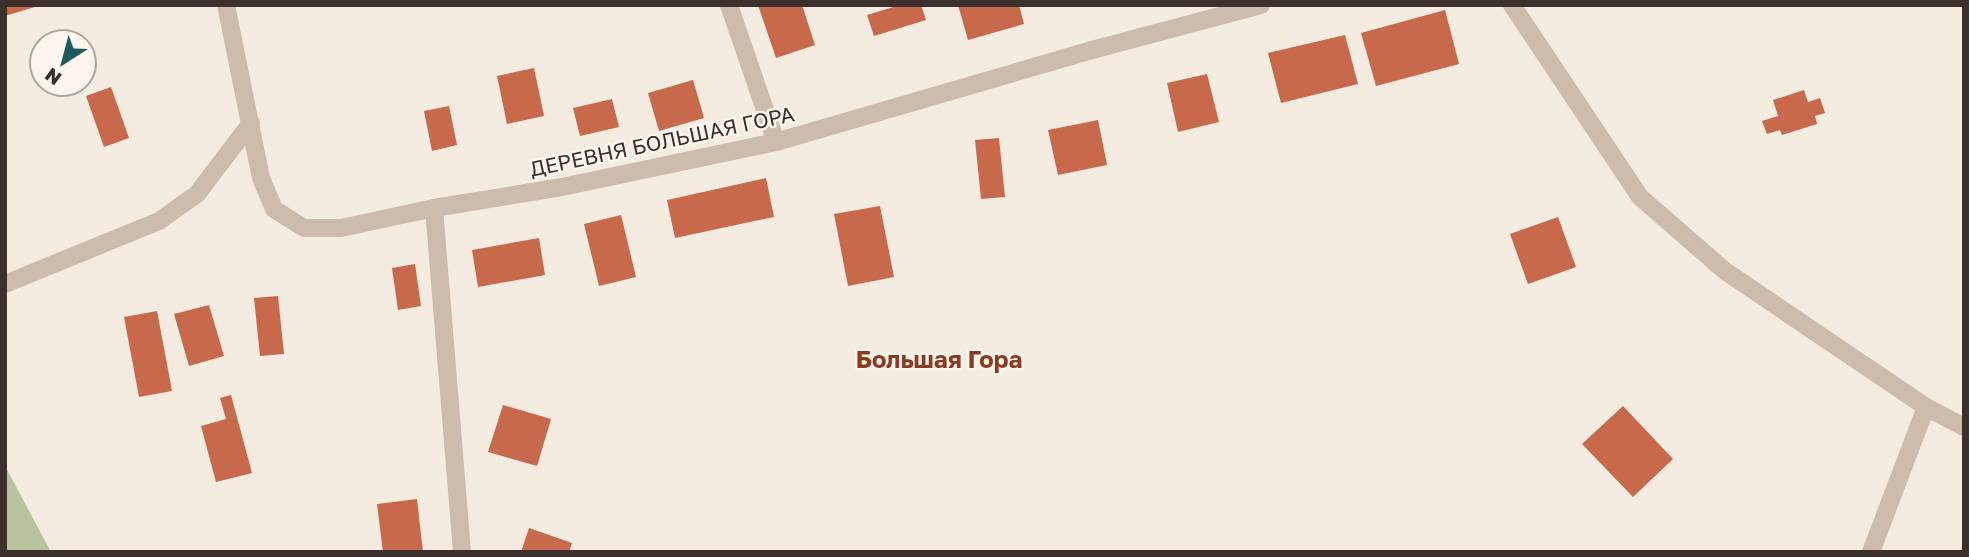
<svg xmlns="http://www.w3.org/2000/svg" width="1969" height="557" viewBox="0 0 1969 557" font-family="'Golos Text',sans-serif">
<rect width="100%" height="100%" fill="#f4ebe1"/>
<!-- green -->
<polygon fill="#b8c4a0" points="5,466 51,552 5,552"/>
<!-- building -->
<g fill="#c8694b">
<polygon points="5,5 38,5 38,6 5,16"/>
<polygon points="758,5 802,5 815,45 776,58"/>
<polygon points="900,5 921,5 926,20 874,36 867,15"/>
<polygon points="958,5 1019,5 1024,24 968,40"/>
<polygon points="1445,10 1459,64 1376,86 1361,33"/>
<polygon points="1345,35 1358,84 1281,103 1268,53"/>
<polygon points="534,68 544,116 507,124 497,76"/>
<polygon points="1207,74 1219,122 1178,132 1167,83"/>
<polygon points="693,80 704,118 659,131 648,93"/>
<polygon points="111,87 129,138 104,147 86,96"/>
<polygon points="1804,90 1808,102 1820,98 1825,113 1815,116 1817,124 1782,135 1780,130 1767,134 1762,121 1778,116 1773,100"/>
<polygon points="612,99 619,127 580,136 573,108"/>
<polygon points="449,106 457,145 432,151 424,111"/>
<polygon points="1098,120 1107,165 1058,175 1048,130"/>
<polygon points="999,138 1005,197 981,199 975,140"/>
<polygon points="766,178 774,217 675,238 667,200"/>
<polygon points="880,206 894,277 848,286 834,214"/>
<polygon points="621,215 636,277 599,286 584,224"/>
<polygon points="1558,217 1576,267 1528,284 1510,234"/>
<polygon points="539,238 545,275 478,287 472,250"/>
<polygon points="415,264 421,306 398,310 392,268"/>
<polygon points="278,296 284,354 260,356 254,298"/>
<polygon points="209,305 224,356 189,366 174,314"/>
<polygon points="157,311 172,391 139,397 124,317"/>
<polygon points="231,395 252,473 216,482 201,426 226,419 220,398"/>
<polygon points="503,405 551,419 537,466 488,452"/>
<polygon points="1623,406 1673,459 1633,497 1582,444"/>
<polygon points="417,499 423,552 383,552 377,504"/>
<polygon points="529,528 572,543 569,552 521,552"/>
</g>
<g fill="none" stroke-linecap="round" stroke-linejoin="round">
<!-- minor -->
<g stroke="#cdbbac" stroke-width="18">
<polyline points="226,5 261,178 274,209 304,228 341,228 434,208 562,187 776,142 1092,50 1261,5"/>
<polyline points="729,5 776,142"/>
<polyline points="1512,5 1640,197 1725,271 1926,407 1964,427"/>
<polyline points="434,208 462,552"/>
<polyline points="5,284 159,221 197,194 251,123"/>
<polyline points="1871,552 1926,407"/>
</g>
</g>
<g text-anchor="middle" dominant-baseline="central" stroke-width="5" stroke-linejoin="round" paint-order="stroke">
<!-- street labels -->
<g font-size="21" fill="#3b302b" stroke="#fbf5ee">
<text transform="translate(662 141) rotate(-12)">ДЕРЕВНЯ БОЛЬШАЯ ГОРА</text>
</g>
<!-- quarter labels -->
<g font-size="24" font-weight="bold" fill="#8c3b22" stroke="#fbf5ee">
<text x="939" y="358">Большая Гора</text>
</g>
</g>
<!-- border -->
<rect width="1969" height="557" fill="none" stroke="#3b302b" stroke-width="14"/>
<!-- north arrow -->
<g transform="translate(63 63) rotate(216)"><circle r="33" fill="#fbf5ee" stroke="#aea6a0" stroke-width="2"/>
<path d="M0-5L12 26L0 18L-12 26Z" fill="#1f5a5e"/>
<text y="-10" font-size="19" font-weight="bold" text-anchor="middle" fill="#3b302b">N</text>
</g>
</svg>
